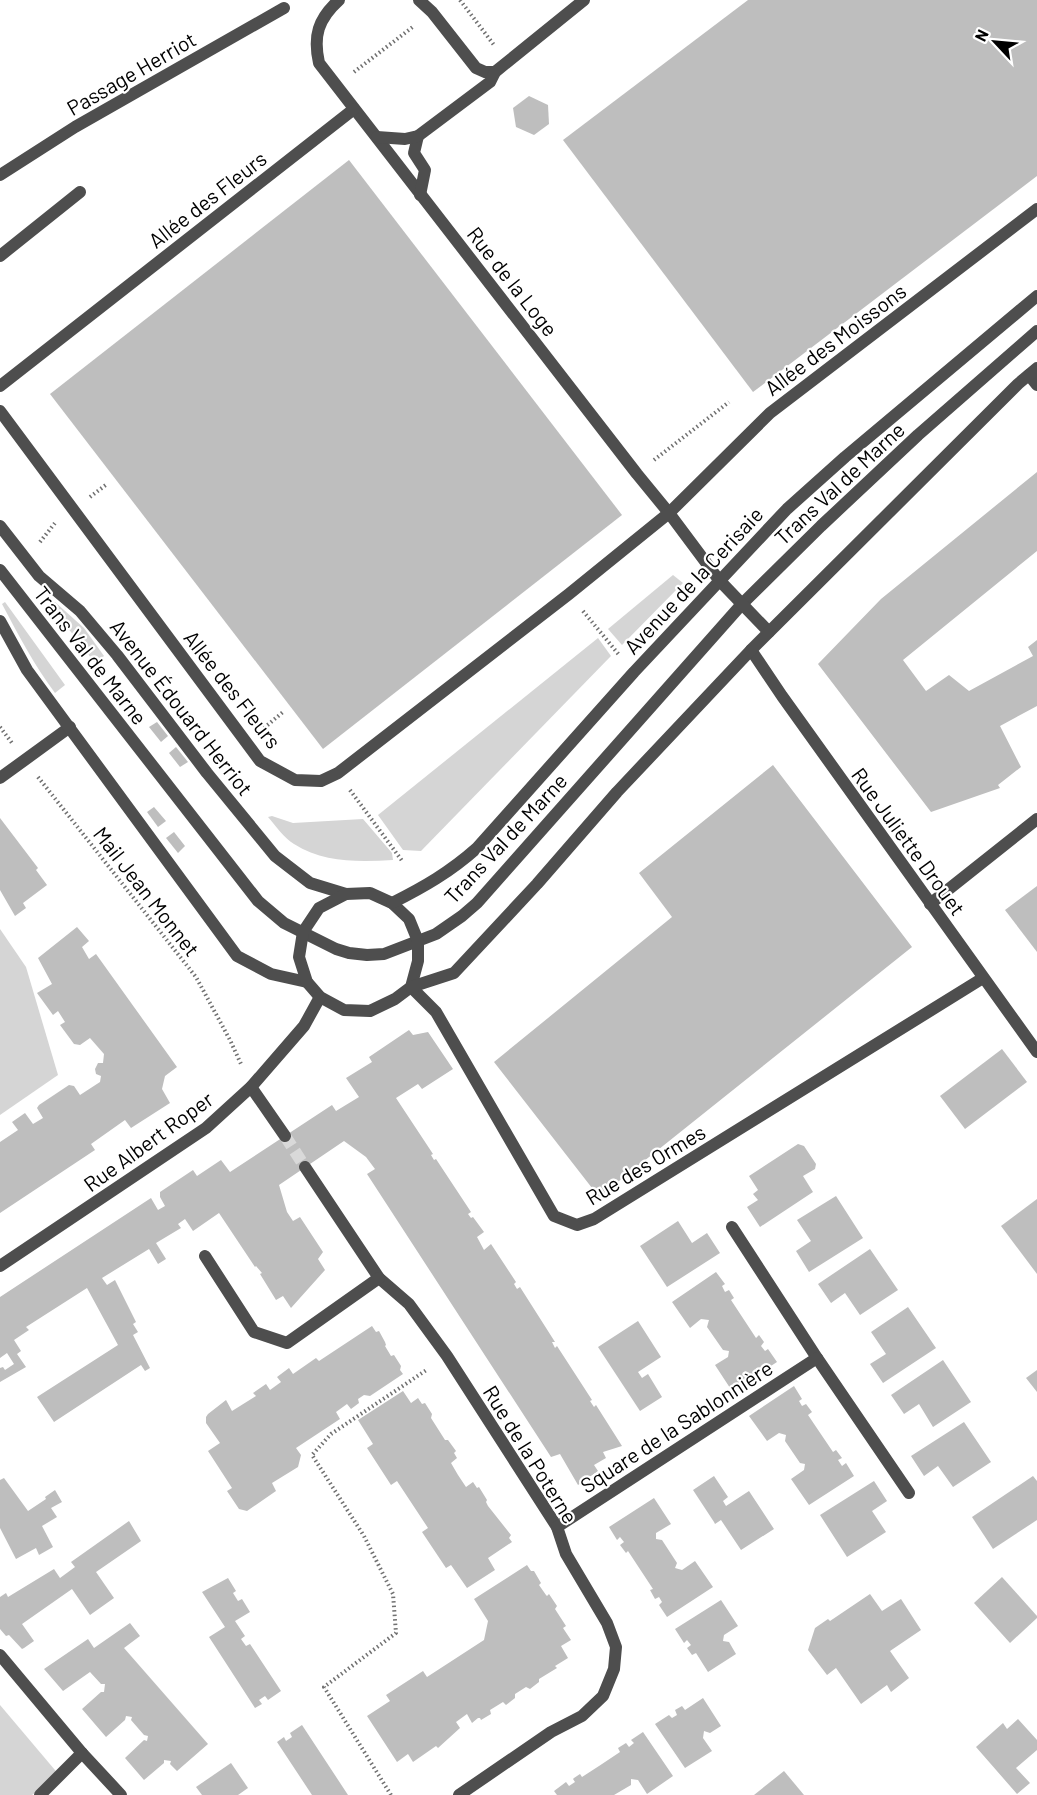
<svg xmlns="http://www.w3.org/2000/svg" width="1037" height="1795" viewBox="0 0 1037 1795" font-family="Barlow,sans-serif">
<rect width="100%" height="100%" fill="#fff"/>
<!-- green -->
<g fill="#d5d5d5">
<polygon points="673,575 683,583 622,645 608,629"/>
<path d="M5,602L65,685L55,693C34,665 18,634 2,604Z"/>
<polygon points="55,602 84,628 104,656 95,663 50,605"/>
<polygon points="598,638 611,656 421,851 403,850 378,815"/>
<path d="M272,816L293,823L363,819L392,853L393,860C359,862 324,863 294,844C284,838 276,826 268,817Z"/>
<polygon points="0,929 26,967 58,1075 0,1115"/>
<polygon points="0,1705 60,1776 32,1795 0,1795"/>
</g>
<!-- building -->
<g fill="#bebebe">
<polygon points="748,0 1037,0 1037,176 753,392 563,140"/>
<polygon points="529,96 548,105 549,124 534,135 516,127 513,108"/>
<polygon points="349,160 622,515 323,749 50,394"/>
<polygon points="1037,472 1037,551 903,660 926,691 949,675 969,691 1033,656 1028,647 1037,640 1037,706 1000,726 1021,767 998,785 1000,788 931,812 818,664 881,599"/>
<polygon points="157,722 168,736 161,742 149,727"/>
<polygon points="176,747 188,762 180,767 169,753"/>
<polygon points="773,765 912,947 599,1197 494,1062 672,917 639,873"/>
<polygon points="154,807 166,821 158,827 147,812"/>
<polygon points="0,818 38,868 36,870 47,885 23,903 26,908 15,916 0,890"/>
<polygon points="174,832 185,846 178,853 166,838"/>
<polygon points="1037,886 1037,952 1005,910"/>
<polygon points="77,927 89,941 82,947 89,959 96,954 177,1067 165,1076 162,1089 170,1103 131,1128 125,1120 91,1144 95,1150 0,1213 0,1142 18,1130 12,1122 25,1113 33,1124 43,1118 37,1108 39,1105 69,1085 74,1086 80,1095 100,1082 101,1076 96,1074 95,1069 98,1063 103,1063 104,1054 90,1038 80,1045 74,1044 60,1025 65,1022 58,1011 53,1015 37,993 52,984 38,958"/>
<polygon points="409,1030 413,1035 428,1032 453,1069 422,1089 418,1084 396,1098 433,1154 431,1155 434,1160 436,1159 471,1212 468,1214 471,1218 473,1217 484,1232 477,1237 484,1250 491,1244 516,1282 514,1284 517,1289 520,1287 555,1342 552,1342 555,1348 557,1346 592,1400 590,1401 594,1407 596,1405 622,1446 603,1452 606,1458 594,1465 598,1471 578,1485 560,1454 551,1457 367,1174 375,1169 366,1157 344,1141 279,1185 287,1212 293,1221 300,1217 323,1252 318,1259 325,1270 291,1308 283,1296 276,1300 260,1274 262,1273 256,1266 255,1267 219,1213 193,1231 185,1219 178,1224 181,1228 156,1243 166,1259 158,1264 149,1249 102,1278 107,1285 115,1280 136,1322 133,1324 138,1332 133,1335 150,1368 145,1371 141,1365 54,1422 37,1397 118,1345 87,1288 26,1327 29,1330 14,1340 21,1351 17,1354 26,1367 0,1382 0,1368 3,1367 5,1370 14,1364 7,1353 0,1358 0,1297 151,1198 158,1210 165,1206 160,1197 160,1192 193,1170 197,1176 221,1160 230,1172 332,1105 336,1111 359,1097 346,1078 372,1062 369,1057"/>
<polygon points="1002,1049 1027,1082 965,1129 940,1096"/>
<polygon points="798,1144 804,1146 816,1164 815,1169 803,1176 813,1192 760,1227 747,1207 758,1200 753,1194 758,1190 749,1176"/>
<polygon points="836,1196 863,1238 809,1272 796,1251 811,1241 797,1220"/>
<polygon points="1037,1199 1037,1274 1001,1226"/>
<polygon points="678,1221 692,1243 707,1233 720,1253 667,1287 640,1246"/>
<polygon points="870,1249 898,1290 860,1315 845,1293 831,1303 818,1284"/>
<polygon points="716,1272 725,1284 722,1286 725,1292 729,1290 734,1298 731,1300 756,1338 759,1335 764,1342 761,1346 765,1351 768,1349 777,1362 732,1391 715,1365 728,1357 729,1351 723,1350 707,1327 709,1320 701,1319 690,1328 672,1302"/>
<polygon points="908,1307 936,1348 883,1383 870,1364 886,1354 871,1332"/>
<polygon points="638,1321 661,1357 638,1372 642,1378 648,1374 662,1397 640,1411 598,1347"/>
<polygon points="372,1326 376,1332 379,1331 385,1342 386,1345 385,1346 391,1356 394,1355 401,1366 400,1370 403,1374 370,1396 364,1395 358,1399 359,1403 351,1409 347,1404 336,1412 340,1419 296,1448 301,1455 298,1467 272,1483 276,1491 247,1511 239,1509 227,1491 232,1488 208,1451 220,1443 206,1423 206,1417 208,1414 226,1400 232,1411 256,1396 253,1393 266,1384 270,1390 281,1382 277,1377 289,1368 293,1374 316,1358 319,1361"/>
<polygon points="943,1360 971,1402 933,1427 919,1404 904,1414 891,1395"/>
<polygon points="1037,1370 1037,1392 1026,1378"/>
<polygon points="794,1386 802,1399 799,1401 802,1406 806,1404 812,1412 808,1415 833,1452 836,1450 842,1458 838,1460 842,1466 846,1463 854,1476 809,1505 791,1479 804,1470 805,1464 800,1463 785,1441 786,1435 779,1433 767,1441 749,1416"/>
<polygon points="403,1391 411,1403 418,1398 422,1404 425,1403 432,1414 431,1418 445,1440 448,1440 456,1451 454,1453 457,1458 451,1463 458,1475 466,1487 473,1482 477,1488 479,1487 487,1500 486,1502 488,1506 511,1535 509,1538 512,1542 488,1558 495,1570 467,1588 451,1565 446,1568 422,1532 428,1528 397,1481 391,1485 367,1448 373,1444 358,1420"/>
<polygon points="964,1422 991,1462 953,1487 938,1466 924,1476 911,1456"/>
<polygon points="714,1476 728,1497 723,1501 726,1506 749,1491 774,1529 741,1550 721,1520 715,1524 714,1522 693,1490"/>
<polygon points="1033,1476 1037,1481 1037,1520 993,1549 972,1517"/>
<polygon points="4,1478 28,1511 46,1499 45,1497 55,1490 62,1502 51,1508 57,1517 42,1526 53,1547 39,1555 36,1548 16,1559 0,1528 0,1480"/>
<polygon points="874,1481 887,1501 872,1511 886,1532 847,1557 820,1515"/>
<polygon points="654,1498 671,1524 656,1533 656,1539 662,1540 677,1563 675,1568 682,1570 695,1561 713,1587 667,1617 659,1605 662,1602 659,1597 655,1599 650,1590 653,1589 628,1551 626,1553 620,1545 624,1542 620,1537 617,1540 609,1527"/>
<polygon points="129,1521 141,1541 96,1572 114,1598 90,1615 72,1589 22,1624 34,1641 24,1648 22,1649 9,1635 6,1636 0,1629 0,1597 6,1593 8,1597 54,1569 60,1578 75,1567 71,1562"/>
<polygon points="527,1565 531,1571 534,1571 541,1583 539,1585 546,1595 547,1596 549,1594 557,1606 555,1609 566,1626 563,1628 571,1640 561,1646 568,1658 555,1666 557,1668 539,1679 539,1682 530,1689 526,1687 515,1694 515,1698 506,1705 503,1702 490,1710 491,1714 481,1720 480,1718 478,1718 472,1723 467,1714 456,1722 460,1728 438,1748 436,1746 413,1762 408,1754 397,1762 367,1716 390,1701 386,1695 423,1671 427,1677 484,1640 488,1621 474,1599"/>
<polygon points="1002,1577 1037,1616 1037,1618 1010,1643 974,1603"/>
<polygon points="228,1578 236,1591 233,1593 238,1601 242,1599 250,1612 235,1621 245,1636 241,1639 246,1646 250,1644 281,1691 268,1700 265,1696 259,1700 262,1704 255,1708 209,1637 225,1627 202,1592"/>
<polygon points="870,1594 882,1611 901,1599 921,1630 890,1651 909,1678 891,1692 887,1685 861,1704 836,1668 827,1675 808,1650 815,1628 828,1619 830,1621"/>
<polygon points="721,1600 738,1626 724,1635 723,1641 729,1642 736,1654 708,1672 696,1653 692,1655 687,1648 691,1645 687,1640 684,1643 675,1629"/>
<polygon points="130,1623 140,1636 124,1648 208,1744 177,1771 170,1764 171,1761 164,1760 164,1763 144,1780 125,1758 144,1740 147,1741 148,1736 144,1735 131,1720 132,1717 126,1716 125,1720 106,1737 82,1709 101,1692 104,1692 105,1684 101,1684 90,1672 63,1691 44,1669 88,1639 94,1648"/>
<polygon points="703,1698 721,1726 710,1733 704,1731 703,1738 712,1751 685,1768 655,1724 669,1715 672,1718 677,1715 675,1710 682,1706 685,1710"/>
<polygon points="1018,1719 1037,1740 1037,1750 1016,1768 1030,1783 1017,1794 976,1747 1003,1723 1007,1729"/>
<polygon points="302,1725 348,1795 312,1795 277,1742 284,1737 286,1741 292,1737 290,1733"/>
<polygon points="643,1732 673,1776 647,1794 638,1780 631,1779 631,1785 614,1795 557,1795 554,1791 566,1782 569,1786 575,1782 573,1779 574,1778 580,1774 582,1777 599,1766 620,1752 618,1748 626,1743 629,1747 634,1743 631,1740"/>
<polygon points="231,1763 248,1788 238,1795 202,1795 196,1787"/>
<polygon points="784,1771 804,1795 754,1795"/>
</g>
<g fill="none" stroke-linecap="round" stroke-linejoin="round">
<!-- minor-tunnel -->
<polyline stroke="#d9d9d9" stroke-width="12" stroke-dasharray="12 6" stroke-linecap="butt" points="285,1136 305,1167"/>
<!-- path -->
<g stroke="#707070" stroke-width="4" stroke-dasharray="1.5 3" stroke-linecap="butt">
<polyline points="460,0 494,45"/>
<polyline points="354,72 414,26"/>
<polyline points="654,460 729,402"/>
<polyline points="90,497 107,484"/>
<polyline points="40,542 55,523"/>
<polyline points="583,611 620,656"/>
<polyline points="0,727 12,743"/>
<polyline points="264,728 283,712"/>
<polyline points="38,777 196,977 230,1040 241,1064"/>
<polyline points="350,790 403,862"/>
<polyline points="391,1795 324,1687 396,1633 393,1594 364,1536 312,1455 331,1434 428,1369"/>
</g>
<!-- service -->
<g stroke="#4e4e4e" stroke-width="12">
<path d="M339,0C318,19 313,36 319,63L637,474L669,513L719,580"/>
<polyline points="419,0 432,12 476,68 485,72 495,72"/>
<polyline points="418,136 414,153 425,170 420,195"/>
<polyline points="377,137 405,139 418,136 490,82 495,72 584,0"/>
<polyline points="0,256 80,192"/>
<polyline points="0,386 354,109"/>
<polyline points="0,411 260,761 295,780 321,781 338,773 569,594 669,513 770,413 1037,209"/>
<polyline points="0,570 258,901 284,923 336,949 349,953 367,955 384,954 436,934 462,916 477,903 742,604 821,526 918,435 1037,331"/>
<polyline points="0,778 70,727"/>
<polyline points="411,987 436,1012 554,1216 577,1225 594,1219 983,978"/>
<polyline points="40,1795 82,1753"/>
</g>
<!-- pedestrian -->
<g stroke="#4e4e4e" stroke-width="12">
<polyline points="1029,375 1037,385"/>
<polyline points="930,904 1037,819"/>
</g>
<!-- minor -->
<g stroke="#4e4e4e" stroke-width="12">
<polyline points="0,175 75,127 284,8"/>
<polyline points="719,580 769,632"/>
<polyline points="751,650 782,696 1037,1052"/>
<polyline points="251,1087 285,1136"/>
<polyline points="305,1167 379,1278 409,1304 447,1356 557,1527 566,1554 607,1623 616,1647 614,1669 603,1696 582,1716 551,1732 459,1795"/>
<polyline points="732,1227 817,1358 909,1493"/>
<polyline points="205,1256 254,1332 287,1343 379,1278"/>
<polyline points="557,1527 817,1358"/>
</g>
<!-- tertiary -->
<g stroke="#4e4e4e" stroke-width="12">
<polyline points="0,526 39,576 80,611 117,655 207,773 275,856 310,883 346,894"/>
<polyline points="0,621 27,670 237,956 271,974 307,982"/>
<polygon points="370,893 392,903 409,919 418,941 418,961 411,987 395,999 370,1011 344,1010 320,997 307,982 299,957 303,932 319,908 346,894"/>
<path d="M392,903C424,887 450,872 477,848L634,672L787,509L845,457L1037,296"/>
<polyline points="411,987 454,973 537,884 617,792 751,650 1018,384 1037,368"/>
<polyline points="0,1266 206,1128 251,1087 304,1026 320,997"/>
<polyline points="0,1655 82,1753 121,1795"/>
</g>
</g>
<g text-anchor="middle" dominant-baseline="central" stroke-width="4.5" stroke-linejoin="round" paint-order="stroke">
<!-- street labels -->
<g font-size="21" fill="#000" stroke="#fff">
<text transform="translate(131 73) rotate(-30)">Passage Herriot</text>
<text transform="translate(207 199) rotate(-38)">Allée des Fleurs</text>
<text transform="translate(513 281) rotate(52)">Rue de la Loge</text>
<text transform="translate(835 339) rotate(-37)">Allée des Moissons</text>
<text transform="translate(839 483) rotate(-43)">Trans Val de Marne</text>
<text transform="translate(693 580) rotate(-47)">Avenue de la Cerisaie</text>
<text transform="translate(91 655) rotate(52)">Trans Val de Marne</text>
<text transform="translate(233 689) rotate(52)">Allée des Fleurs</text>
<text transform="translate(182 707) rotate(52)">Avenue Édouard Herriot</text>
<text transform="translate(505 838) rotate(-47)">Trans Val de Marne</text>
<text transform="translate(909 841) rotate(54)">Rue Juliette Drouet</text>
<text transform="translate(147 891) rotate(52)">Mail Jean Monnet</text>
<text transform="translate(148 1141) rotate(-36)">Rue Albert Roper</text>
<text transform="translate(645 1164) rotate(-31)">Rue des Ormes</text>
<text transform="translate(676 1426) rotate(-33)">Square de la Sablonnière</text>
<text transform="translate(531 1454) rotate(58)">Rue de la Poterne</text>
</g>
</g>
<!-- north arrow -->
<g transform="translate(995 42) rotate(296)" stroke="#ffffff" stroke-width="4.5" paint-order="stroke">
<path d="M0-4.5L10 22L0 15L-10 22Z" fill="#000000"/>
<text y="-9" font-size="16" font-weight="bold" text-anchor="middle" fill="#000000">N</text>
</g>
</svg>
